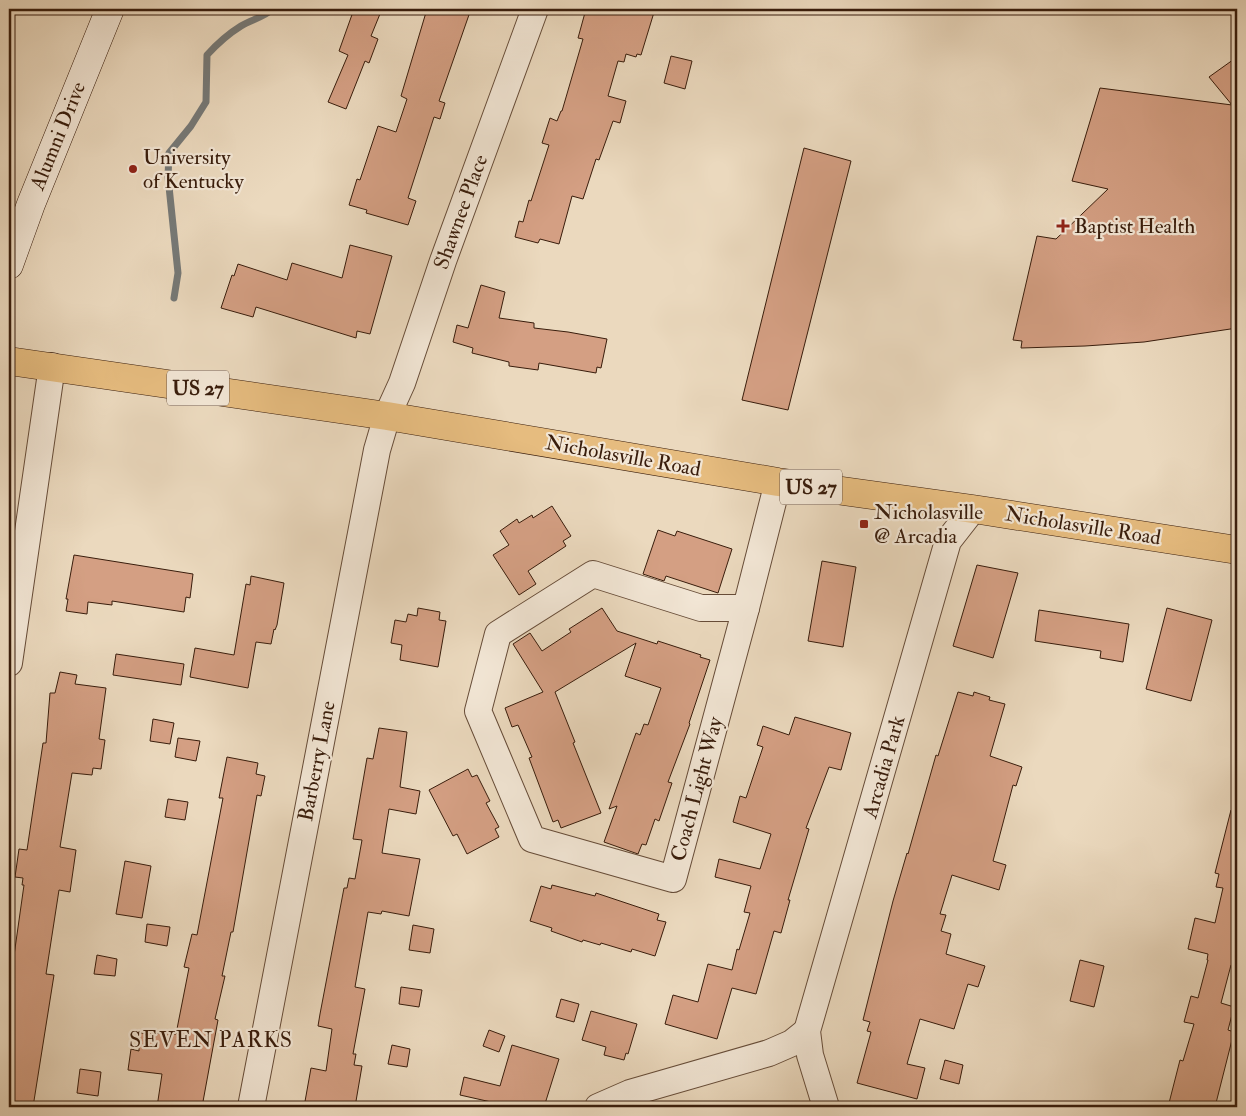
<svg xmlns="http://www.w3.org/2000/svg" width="1246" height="1116" viewBox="0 0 1246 1116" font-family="'IM FELL Double Pica',serif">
<rect width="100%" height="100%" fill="#ebd9be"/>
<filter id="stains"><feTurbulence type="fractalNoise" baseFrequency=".004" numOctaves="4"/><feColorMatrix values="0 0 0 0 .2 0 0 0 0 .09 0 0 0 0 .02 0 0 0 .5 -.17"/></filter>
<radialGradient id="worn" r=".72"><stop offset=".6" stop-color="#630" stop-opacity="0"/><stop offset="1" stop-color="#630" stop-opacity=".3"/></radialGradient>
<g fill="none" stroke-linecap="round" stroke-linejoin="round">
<!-- stream -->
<path stroke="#767977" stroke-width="7" d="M174,298L178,273L168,177L169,153L191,126L206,102L207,55C217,44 228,34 241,26C251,20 264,17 273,9"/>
</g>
<!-- building -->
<g fill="#d49f83" stroke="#391d0c">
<polygon points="354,9 382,9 371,36 378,39 369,63 365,61 346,109 328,102 348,55 339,51"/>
<polygon points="427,9 471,9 439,101 445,103 440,119 434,117 408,198 416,201 408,225 366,213 367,210 349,205 357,179 360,180 378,126 396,132 407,99 401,96"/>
<polygon points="586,9 655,9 641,55 637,54 636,57 626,54 624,62 618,61 608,96 626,101 620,123 613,121 599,160 596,159 583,199 572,196 559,244 540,239 538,243 515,237 519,221 523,222 529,200 531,201 549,145 542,143 550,118 557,121 561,111 562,111 583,39 578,38"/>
<polygon points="671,56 692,61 685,89 664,83"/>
<polygon points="1237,57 1237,328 1144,342 1085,346 1021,348 1022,341 1013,340 1037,236 1056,239 1108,189 1072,181 1100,88 1232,105 1209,77"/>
<polygon points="804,148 851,161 788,410 742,400"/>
<polygon points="350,245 392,256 370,334 357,331 356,338 256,307 253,317 221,308 232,275 234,276 238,264 287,280 292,263 342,278"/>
<polygon points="481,285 505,292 499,318 534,323 534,328 568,332 607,339 601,368 597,367 596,373 539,363 538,370 509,366 509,362 472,353 473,348 453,342 457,325 468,328"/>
<polygon points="552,506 571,536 563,541 566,546 528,571 536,584 519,595 493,555 509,545 500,531 517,519 519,523 532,515 533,518"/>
<polygon points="658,530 675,536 677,531 732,549 718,593 666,576 664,581 643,574"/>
<polygon points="74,555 193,574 190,598 186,597 184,612 112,601 112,605 88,602 87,614 66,611 68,599 66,599"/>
<polygon points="822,561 856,567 843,647 808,641"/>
<polygon points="977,565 1018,573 993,658 953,646"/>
<polygon points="251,576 284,583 277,625 275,630 274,629 271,644 256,642 248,688 190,677 195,648 234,655 246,584 250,585"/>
<polygon points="418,608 440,612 439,620 446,621 438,667 400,660 402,645 391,643 395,620 406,622 408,614 417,616"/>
<polygon points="602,608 617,631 657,644 658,641 701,655 700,657 710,660 689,723 690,724 668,782 672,783 659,821 655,819 646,845 642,844 638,854 604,842 617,806 609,809 636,733 640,735 644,724 648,725 661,688 625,676 636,643 555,692 575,742 573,743 601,813 561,828 558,820 553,822 529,758 532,757 518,725 512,727 505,708 543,692 513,644 530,633 542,651 571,632 569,629"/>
<polygon points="1167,608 1212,620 1191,701 1146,689"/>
<polygon points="1039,610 1129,624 1123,662 1100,658 1101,651 1035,641"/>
<polygon points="116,654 184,664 181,685 113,675"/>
<polygon points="60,672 77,675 75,684 106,688 99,739 105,740 101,769 93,768 92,775 72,773 60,847 76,850 70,892 59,890 46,974 54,975 33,1107 9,1107 9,991 24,885 22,885 23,878 15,877 19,849 27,850 43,743 46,743 50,693 55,693"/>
<polygon points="958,692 973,696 974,692 990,697 989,700 1005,704 990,756 1022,767 1016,786 1013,785 993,861 1006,865 999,890 952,875 940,914 946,915 941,931 951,934 946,954 985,966 978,987 968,984 954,1029 920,1019 907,1064 925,1068 917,1099 857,1083 871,1032 867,1031 870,1022 863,1020 893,901 907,853 908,854 936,755 938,756"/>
<polygon points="795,717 851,733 841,770 829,767 806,828 809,829 788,900 790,900 781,933 774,931 756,994 732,988 717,1039 665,1024 673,995 698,1002 708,964 732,970 737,949 739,950 750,913 744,912 751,886 715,877 719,859 760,869 771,834 733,822 740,796 746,798 763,747 757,745 763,726 789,735"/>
<polygon points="153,719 174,723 170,744 150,741"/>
<polygon points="379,728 407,732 400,787 420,791 416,814 389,809 382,853 420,859 409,916 382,911 381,914 368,912 355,987 365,989 353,1054 356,1054 354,1065 362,1066 355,1107 304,1107 311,1068 326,1071 332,1029 318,1026 320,1014 344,888 347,888 349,878 355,879 362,840 353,839 367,758 373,759"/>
<polygon points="178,738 200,741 196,761 175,757"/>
<polygon points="227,757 258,763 256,774 265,776 261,796 257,795 233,932 231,932 222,976 225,976 215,1019 218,1020 202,1107 157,1107 162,1074 128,1070 131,1049 139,1051 139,1033 176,1034 189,968 184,967 192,934 197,935 223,798 219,798"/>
<polygon points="468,769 472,777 477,775 490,801 486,803 499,827 495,829 499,837 467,854 457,834 453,836 429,790"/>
<polygon points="168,799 188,802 185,820 165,817"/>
<polygon points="1231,810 1237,810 1237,967 1231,965 1221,1003 1234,1007 1228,1030 1234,1032 1215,1107 1168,1107 1180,1060 1183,1061 1194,1024 1184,1022 1191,996 1198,998 1208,960 1207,960 1208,954 1188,949 1195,918 1215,923 1223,888 1216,887 1219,874 1215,873"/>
<polygon points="125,861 151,866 142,918 116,914"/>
<polygon points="552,885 595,896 596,893 659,914 657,920 666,922 655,956 632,949 631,952 601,943 600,945 583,940 582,942 551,931 552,928 530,921 541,886 551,889"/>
<polygon points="147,924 170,927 167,946 145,942"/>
<polygon points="413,925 434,929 430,953 409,950"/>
<polygon points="97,955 117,959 115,976 94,974"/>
<polygon points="1080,960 1104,966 1094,1007 1070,1001"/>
<polygon points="401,987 422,990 419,1007 399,1004"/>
<polygon points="561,999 579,1004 574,1022 556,1017"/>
<polygon points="591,1011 637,1024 628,1054 626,1053 624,1060 604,1055 606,1047 582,1040"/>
<polygon points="489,1030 505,1036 499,1052 483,1046"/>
<polygon points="392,1045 410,1049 407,1067 388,1064"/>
<polygon points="512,1045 559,1059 544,1107 499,1107 500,1104 460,1095 464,1077 500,1086"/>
<polygon points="945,1060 963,1065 959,1084 940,1079"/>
<polygon points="80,1069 101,1072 98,1096 77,1093"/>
</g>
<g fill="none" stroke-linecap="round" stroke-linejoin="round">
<!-- street casing -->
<g stroke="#664c38" stroke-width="28">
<g id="street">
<polygon points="593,574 701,608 746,608 673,879 532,839 478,711 498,634"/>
<polyline points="746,608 778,482"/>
<polyline points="9,663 52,366"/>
<polyline points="251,1107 377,450 387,416 402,383 443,261 535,9"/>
<polyline points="598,1107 630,1093 769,1053 792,1043 807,1031"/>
<polyline points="826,1107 810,1055 807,1031 948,541 973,509"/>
</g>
</g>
<!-- secondary casing -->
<g stroke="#391d0c" stroke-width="29">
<polyline id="secondary" points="9,265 31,204 110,9"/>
</g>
<!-- primary casing -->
<g stroke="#391d0c" stroke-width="29">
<polyline id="primary" points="9,361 387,416 778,482 973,509 1237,550"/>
</g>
<!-- street -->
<use href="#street" stroke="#f2e6d5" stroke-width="26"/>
<!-- secondary -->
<use href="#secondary" stroke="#f2e6d5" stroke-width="28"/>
<!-- primary -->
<use href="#primary" stroke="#e6bc7f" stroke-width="28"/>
</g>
<!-- markers -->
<g fill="#8f2418" stroke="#f2e6d5" stroke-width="2">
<circle cx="133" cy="169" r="5"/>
<path d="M1060.5 218.5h5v5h5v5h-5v5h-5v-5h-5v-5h5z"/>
<rect x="859" y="519" width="10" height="10" rx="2.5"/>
</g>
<g text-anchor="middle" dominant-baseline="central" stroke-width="4.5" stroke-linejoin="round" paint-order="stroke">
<!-- shield labels -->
<g fill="#f2e6d5" stroke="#705948" stroke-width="1">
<rect x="167" y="370.5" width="62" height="35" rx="4"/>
<rect x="780" y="469.5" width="62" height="35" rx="4"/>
</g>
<g font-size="20" font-weight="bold" fill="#391d0c">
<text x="198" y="388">US 27</text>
<text x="811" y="487">US 27</text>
</g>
<!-- street labels -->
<g font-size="21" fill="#391d0c" stroke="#f2e6d5">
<text transform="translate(58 136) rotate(-68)">Alumni Drive</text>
<text transform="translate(461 212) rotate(-70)">Shawnee Place</text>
<text transform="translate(623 456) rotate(10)">Nicholasville Road</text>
<text transform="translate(1083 526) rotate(9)">Nicholasville Road</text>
<text transform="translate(317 761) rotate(-79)">Barberry Lane</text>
<text transform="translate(884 767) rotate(-74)">Arcadia Park</text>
<text transform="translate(697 789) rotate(-75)">Coach Light Way</text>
</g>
<!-- poi labels -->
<g font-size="21" fill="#391d0c" stroke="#f2e6d5" text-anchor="start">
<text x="143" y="157">University<tspan x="143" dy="24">of Kentucky</tspan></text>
<text x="1074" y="226">Baptist Health</text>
<text x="874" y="512">Nicholasville<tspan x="874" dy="24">@ Arcadia</tspan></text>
</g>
<!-- neighbourhood labels -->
<g font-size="22" letter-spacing="1" fill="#391d0c" stroke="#f2e6d5">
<text x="211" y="1040">SEVEN PARKS</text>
</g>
</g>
<!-- margin -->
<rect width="1246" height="1116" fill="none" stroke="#ebd9be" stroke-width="30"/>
<rect x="10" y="10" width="1226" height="1096" fill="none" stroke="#391d0c" stroke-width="2.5"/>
<rect x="15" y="15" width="1216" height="1086" fill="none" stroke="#391d0c"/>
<rect width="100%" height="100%" filter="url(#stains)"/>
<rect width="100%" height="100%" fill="url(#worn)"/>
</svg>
